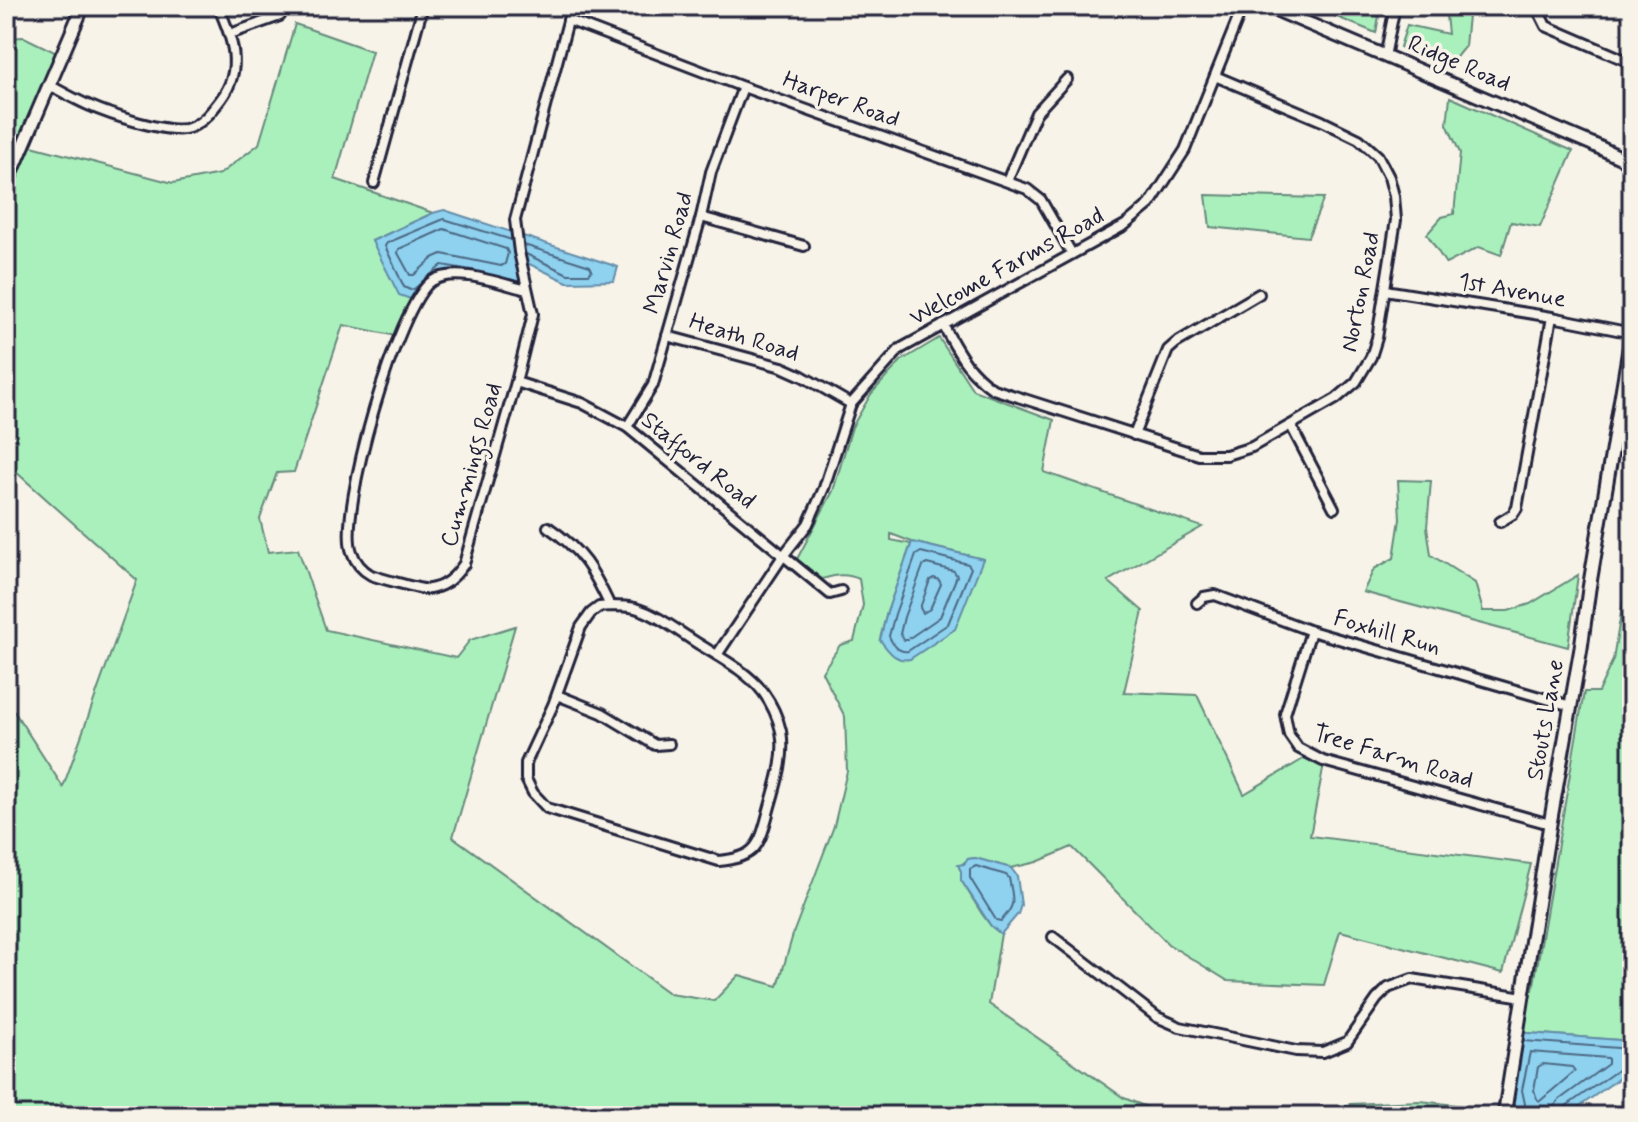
<svg xmlns="http://www.w3.org/2000/svg" width="1638" height="1122" viewBox="0 0 1638 1122" font-family="Mynerve,sans-serif">
<rect width="100%" height="100%" fill="#f7f3e8"/>
<filter id="ink" filterUnits="userSpaceOnUse"><feTurbulence type="fractalNoise" baseFrequency=".0125" numOctaves="2"/><feDisplacementMap in="SourceGraphic" scale="16" xChannelSelector="R" yChannelSelector="G"/><feConvolveMatrix kernelMatrix="1 2 1 2 8 2 1 2 1" color-interpolation-filters="sRGB"/></filter>
<g filter="url(#ink)">
<!-- green -->
<g fill="#aaf0bc" stroke="#66897c" stroke-width="2" fill-rule="evenodd">
<polygon points="1310,6 1352,6 1379,16 1376,33"/>
<polygon points="1445,6 1469,6 1465,46 1448,67 1400,47 1407,25 1448,34"/>
<path d="M295,24L372,51L335,179L433,213L372,241L414,300L397,336L343,325L294,472L277,473L260,519L268,552L298,549L326,630L456,658L470,640L515,626L453,837L670,994L714,1001L739,975L778,986L794,931L834,826L847,771L845,717L822,672L840,645L854,641L863,605L859,579C846,573 836,575 822,579L797,559L833,491L852,427L871,394L901,361L939,338L973,390L1054,420L1044,472L1202,527L1108,581L1143,611L1124,692L1197,695L1244,794L1312,754L1325,759L1310,836L1531,864L1503,973L1340,931L1324,985L1228,981L1168,944L1072,847L1037,862L1011,868L975,858L968,859L959,867L961,871V880L982,914L991,926L1001,934L989,1004L1124,1098L1169,1116H90L61,1103L55,1116H6V699L63,787L137,580L6,463V38L24,37L61,55L24,144L173,183L220,174L259,144ZM891,534L912,542L983,559L880,639L887,612L911,544L891,540Z"/>
<polygon points="1450,97 1573,151 1540,227 1511,222 1501,255 1479,247 1446,264 1427,234 1442,217 1454,214 1460,153 1447,124"/>
<polygon points="1206,195 1324,198 1308,237 1210,227"/>
<polygon points="1398,480 1431,481 1427,527 1431,555 1475,583 1483,611 1508,611 1530,604 1578,575 1568,647 1363,592 1374,569 1394,558 1400,519"/>
<polygon points="1623,601 1632,603 1632,1041 1514,1032 1522,987 1533,990 1584,692 1598,692 1613,660"/>
<polygon points="1420,1101 1500,1110 1500,1116 1324,1116 1350,1104"/>
</g>
<!-- water -->
<g fill="#8ed2f0" stroke="#638ca8" stroke-width="2">
<polygon points="444,210 618,267 614,281 567,282 523,261 529,291 444,272 414,300 399,295 372,241 433,213"/>
<path d="M912,542L983,559L955,629L910,659C895,662 889,651 880,640L887,612Z"/>
<polygon points="975,858 1011,868 1017,876 1021,905 1018,914 1001,934 991,926 961,880 961,871 958,865 964,864 968,859"/>
<polygon points="1514,1032 1632,1041 1632,1069 1566,1116 1500,1116"/>
</g>
<g fill="none" stroke-linecap="round" stroke-linejoin="round">
<!-- shore -->
<g stroke="#4d6883" stroke-width="2">
<polygon points="444,229 506,249 508,253 505,264 501,266 442,254 433,258 414,275 410,275 398,253 399,249"/>
<polyline points="524,245 590,266 592,270 589,274 568,274 526,254"/>
<polyline points="477,271 442,265 414,289 410,290 404,287 385,246 387,243 444,219 512,240"/>
<path d="M921,552L968,564L971,568L948,624L908,651C899,653 892,644 889,636L895,614L916,555Z"/>
<polygon points="927,564 954,571 957,576 940,617 908,639 904,640 900,634 904,617 923,566"/>
<polygon points="934,578 939,580 941,584 930,609 923,613 920,608 930,580"/>
<path d="M976,866L1006,875L1009,878C1013,900 1017,904 1001,921L996,920L970,878V869Z"/>
<polyline points="1523,1041 1632,1049"/>
<polygon points="1543,1064 1572,1067 1575,1071 1540,1101 1537,1099 1534,1090 1538,1067"/>
<polyline points="1521,1116 1525,1104 1522,1090 1530,1052 1608,1058 1608,1064 1559,1100 1553,1108 1553,1116"/>
<polyline points="1563,1116 1563,1111 1566,1106 1625,1065 1632,1063"/>
</g>
<!-- street casing -->
<g stroke="#22223b" stroke-width="14">
<g id="street">
<polyline points="1536,6 1546,26 1632,63"/>
<polyline points="568,20 743,87 1027,189 1041,200 1072,254"/>
<polyline points="230,34 280,16"/>
<polyline points="1385,57 1395,6"/>
<path d="M49,85C62,92 74,99 88,105C108,114 170,135 189,128C203,123 212,111 221,99C244,69 232,37 218,6"/>
<polyline points="1007,181 1036,113 1067,79"/>
<polyline points="374,183 423,6"/>
<polyline points="701,217 804,246"/>
<path d="M527,290C502,284 455,266 432,281C398,303 337,514 352,552C355,561 362,570 371,575C379,578 416,588 424,589C429,590 438,587 442,585C452,580 458,572 464,564L516,382L533,314L519,252L515,220L572,6"/>
<polyline points="1385,290 1552,317 1632,333"/>
<path d="M943,325C959,353 966,370 993,389L1199,455H1226L1252,447L1336,399L1356,382L1371,357L1377,338L1396,220L1394,196L1389,177L1378,156L1359,139L1322,121L1215,76"/>
<polyline points="667,336 782,367 802,376 851,404"/>
<polyline points="516,382 582,403 627,427 830,594 841,591"/>
<polyline points="1291,426 1334,508"/>
<polyline points="627,427 653,385 701,217 711,172 743,87"/>
<polyline points="1134,435 1168,350 1176,343 1259,294"/>
<polyline points="1500,522 1513,514 1517,508 1552,317"/>
<path d="M548,527C582,550 593,570 610,606"/>
<polyline points="1197,603 1204,597 1215,595 1311,631 1571,706"/>
<path d="M610,606C618,606 627,606 635,608C656,614 675,629 694,641C717,656 746,670 763,692C771,703 778,718 781,731C786,758 776,784 769,810C760,843 758,858 719,861L547,808L533,793L526,779V763L553,705L581,627L591,613L599,607Z"/>
<polyline points="1311,631 1285,714 1289,735 1298,748 1323,761 1550,824"/>
<polyline points="717,655 783,556 808,524 824,488 851,404 900,349 1125,225 1150,204 1185,150 1243,6"/>
<polyline points="557,695 602,713 655,745 669,744"/>
<polyline points="1053,937 1157,1017 1180,1027 1296,1051 1323,1052 1347,1042 1377,999 1388,988 1412,979 1523,997"/>
</g>
</g>
<!-- secondary casing -->
<g stroke="#22223b" stroke-width="17">
<g id="secondary">
<polyline points="1267,6 1592,144 1632,163"/>
<polyline points="6,186 83,6"/>
<polyline points="1504,1116 1550,824 1581,648 1589,589 1632,332"/>
</g>
</g>
<!-- street -->
<use href="#street" stroke="#f7f3e8" stroke-width="8"/>
<!-- secondary -->
<use href="#secondary" stroke="#f7f3e8" stroke-width="11"/>
</g>
</g>
<g text-anchor="middle" dominant-baseline="central" stroke-width="7" stroke-linejoin="round" paint-order="stroke">
<!-- street labels -->
<g font-size="24" fill="#22223b" stroke="#f7f3e8">
<text transform="translate(1459 64) rotate(23)">Ridge Road</text>
<text transform="translate(841 100) rotate(20)">Harper Road</text>
<text transform="translate(669 253) rotate(-74)">Marvin Road</text>
<text transform="translate(1007 267) rotate(-29)">Welcome Farms Road</text>
<text transform="translate(1512 291) rotate(10)">1st Avenue</text>
<text transform="translate(1361 292) rotate(-79)">Norton Road</text>
<text transform="translate(744 338) rotate(17)">Heath Road</text>
<text transform="translate(698 461) rotate(39)">Stafford Road</text>
<text transform="translate(472 465) rotate(-74)">Cummings Road</text>
<text transform="translate(1387 633) rotate(16)">Foxhill Run</text>
<text transform="translate(1546 720) rotate(-80)">Stouts Lane</text>
<text transform="translate(1393 757) rotate(17)">Tree Farm Road</text>
</g>
</g>
<!-- margin -->
<rect width="1638" height="1122" fill="none" stroke="#f7f3e8" stroke-width="32"/>
<rect x="16" y="16" width="1606" height="1090" fill="none" stroke="#22223b" stroke-width="3" filter="url(#ink)"/>
</svg>
